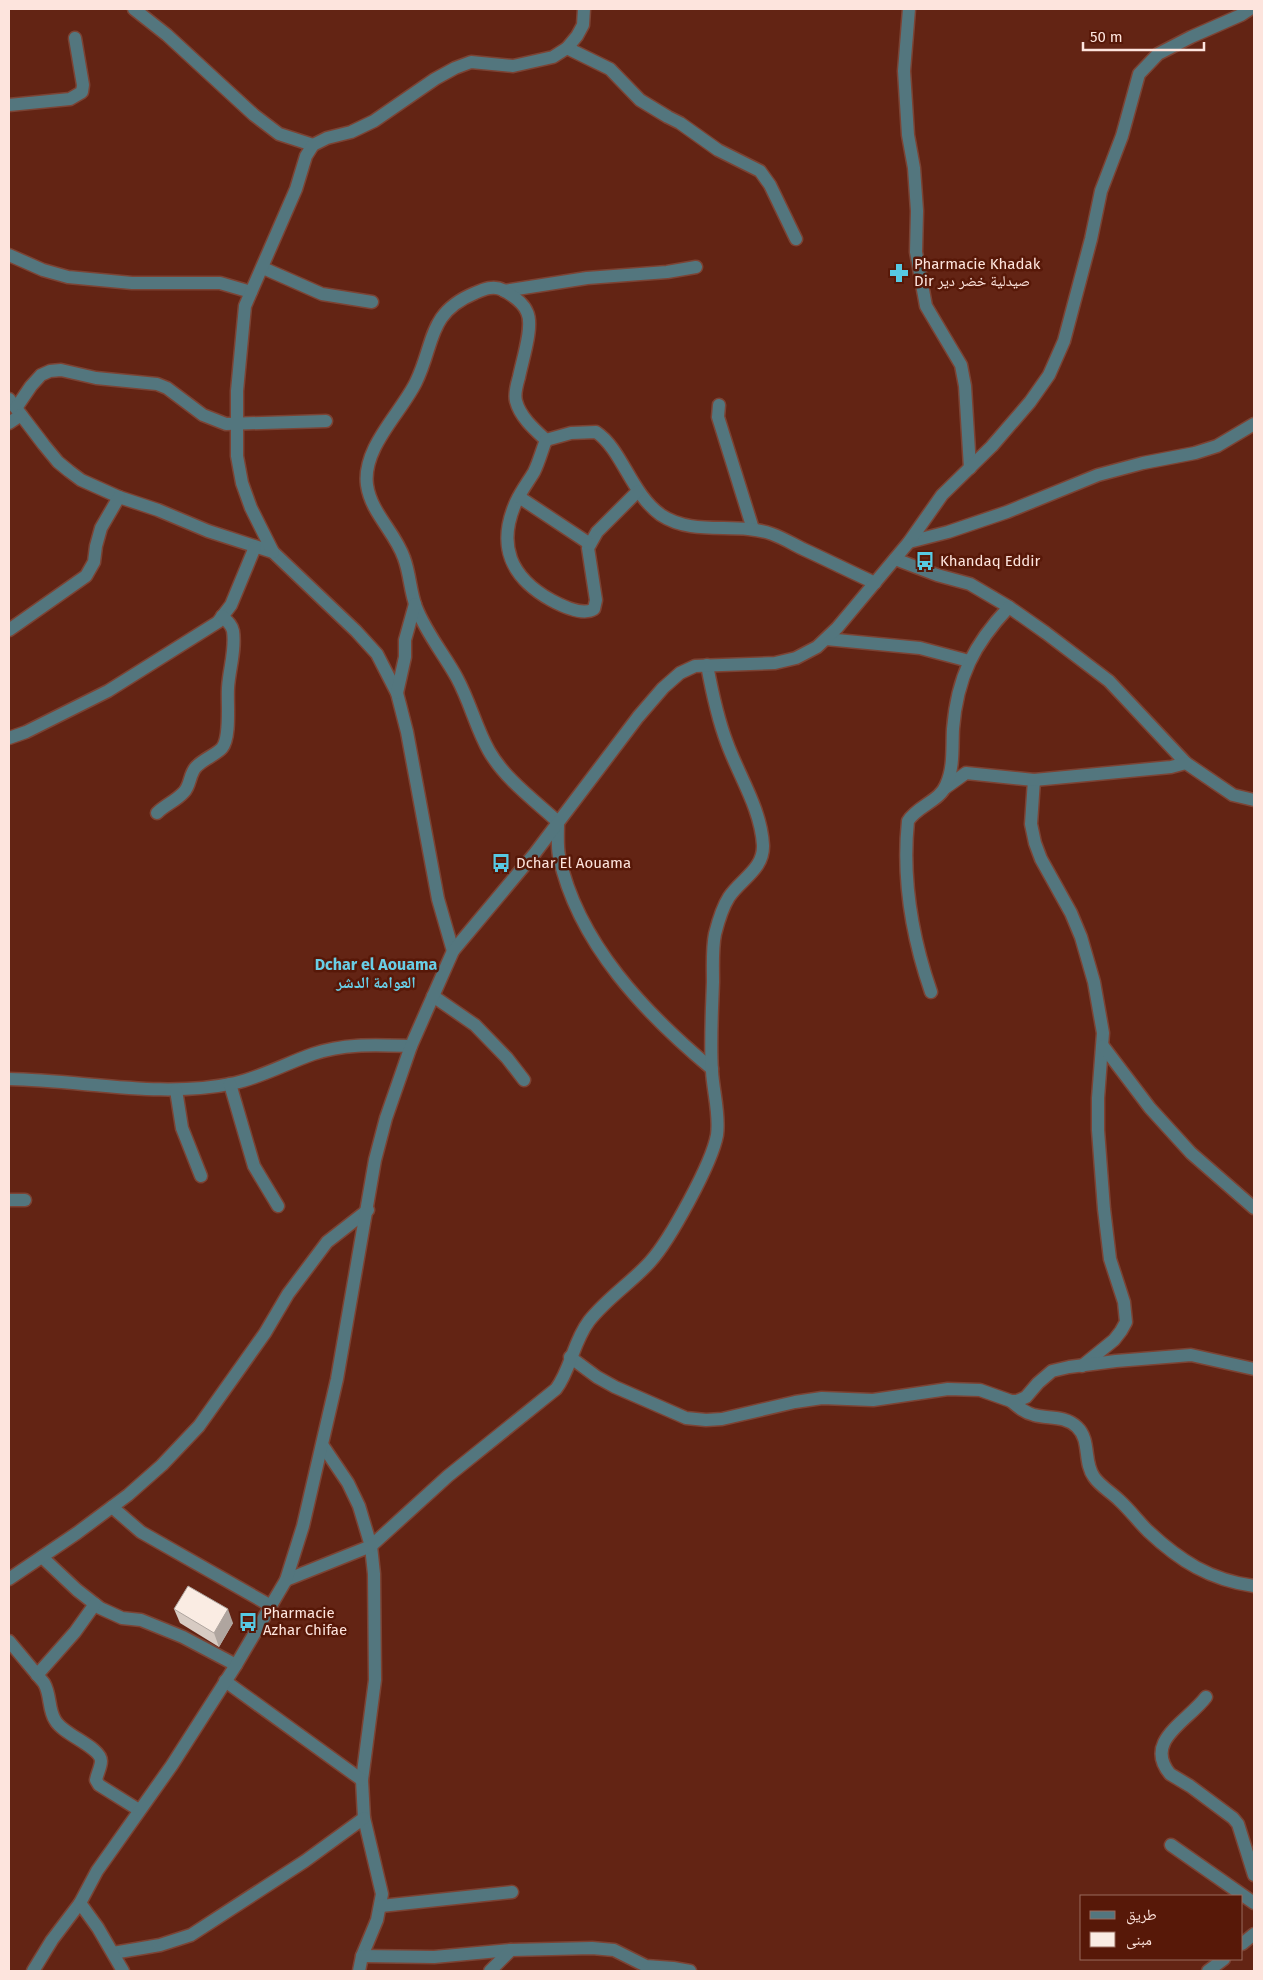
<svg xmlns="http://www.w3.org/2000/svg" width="1263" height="1980" viewBox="0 0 1263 1980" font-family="'Fira Sans','Noto Naskh Arabic',sans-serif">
<rect width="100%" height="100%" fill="#632414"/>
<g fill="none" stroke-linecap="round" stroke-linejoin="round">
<!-- street casing -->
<g stroke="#7c4334" stroke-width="15">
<g id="street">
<polyline points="134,9 167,35 254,115 279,134 313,145"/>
<polyline points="909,9 904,71 908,135 914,168 917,211 916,252 926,306 961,365 965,386 970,468"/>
<polyline points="567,48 610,69 640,100 668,117 680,123 718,150 760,171 770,185 796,239"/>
<polyline points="9,105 70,99 82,92 83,85 75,38"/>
<polyline points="9,255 43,270 68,277 132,283 220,283 251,292"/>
<polyline points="263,268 322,294 372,302"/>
<polyline points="504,291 587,278 667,272 696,267"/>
<polyline points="9,399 44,445 58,462 69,471 81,480 119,497 158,510 208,531 273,552 356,631 377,654 397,693 407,732 438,899 453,951"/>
<polyline points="719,405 718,417 753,529"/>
<polyline points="16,408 31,386 41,375 50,371 61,370 96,378 157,384 167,388 203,415 226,424 326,421"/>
<polyline points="9,423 21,415"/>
<path d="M546,440C535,430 520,417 516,401C514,393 517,384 519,377C522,361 534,326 527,312C523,302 512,295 503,290C494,285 484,289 475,293C427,313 435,343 416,382C401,413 362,448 367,485C371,513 395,532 404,558C410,574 410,591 416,607C426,633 444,654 457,678C470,702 476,728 489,751C505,779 534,800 558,822C558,833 557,845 559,856C578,944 646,1014 712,1069"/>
<path d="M546,440L571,433L596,432C622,449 631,494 661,515C694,537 737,521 772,534C783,538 793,544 803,549C827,560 851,572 875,583"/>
<path d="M546,440C542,450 539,462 534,472C528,482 521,491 516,502C497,545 510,577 551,600C562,606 583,616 594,609L596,600L588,548L597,532L638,491"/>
<polyline points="519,497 590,544"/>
<polyline points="909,542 948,532 1007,512 1098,475 1143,463 1195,453 1217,446 1254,424"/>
<polyline points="273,552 251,508 242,483 237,456 237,391 245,306 296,189 306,156 313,145 327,138 351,132 374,121 435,79 455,68 471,62 513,66 553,57 567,48 577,36 583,25 584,9"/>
<polyline points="895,559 937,575 970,584 1009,607 1046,633 1109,681 1186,763 1233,795 1254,800"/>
<polyline points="9,630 86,576 94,562 96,546 101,528 119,497"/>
<polyline points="826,639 920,648 969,661"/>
<polyline points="397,693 405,657 405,640 415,604"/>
<polyline points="9,738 26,732 108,691 218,622 231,605 255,547"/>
<polyline points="1034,780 1031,824 1035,843 1041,859 1071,913 1081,937 1094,982 1103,1033 1098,1098 1098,1130 1104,1209 1110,1259 1124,1302 1126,1322 1121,1331 1114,1340 1082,1366"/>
<polyline points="945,788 966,773 1034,780 1171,767 1186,763"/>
<path d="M157,813C165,805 176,801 184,792C191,785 189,773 197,766C204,759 217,754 222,748C231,737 227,703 228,688C229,669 236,650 233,631C232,625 227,621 222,616"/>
<path d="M931,992C912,937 902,879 908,821C917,806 940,801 946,785C954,768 952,748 953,729C957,677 974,644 1009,607"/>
<polyline points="433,996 475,1025 507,1058 524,1080"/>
<polyline points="1103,1046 1150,1108 1191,1153 1254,1208"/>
<path d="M9,1079C84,1080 160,1099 235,1083C262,1077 287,1063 313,1054C345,1043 377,1045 411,1046"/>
<polyline points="230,1084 254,1166 278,1206"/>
<polyline points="176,1090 182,1128 201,1176"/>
<polyline points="9,1200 25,1200"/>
<polyline points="570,1357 597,1377 615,1387 686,1418 706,1420 722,1419 795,1402 822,1398 873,1400 948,1389 980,1390 1011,1401 1017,1401 1026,1397 1038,1383 1052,1371 1069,1367 1116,1361 1191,1355 1254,1369"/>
<path d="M1011,1401C1018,1407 1025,1413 1034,1415C1048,1419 1065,1415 1077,1427C1091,1440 1083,1462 1094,1477C1100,1486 1111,1492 1119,1500C1129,1509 1138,1521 1148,1531C1180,1561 1210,1580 1254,1586"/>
<polyline points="323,1446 348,1483 359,1506 371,1546 374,1574 375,1680 362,1780 364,1818 382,1894 377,1920 362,1956 359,1971"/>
<polyline points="112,1507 141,1532 271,1606"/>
<polyline points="42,1557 77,1590 100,1608 122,1618 141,1620 183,1637 236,1665"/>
<polyline points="9,1579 77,1533 128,1495 162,1465 199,1426 265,1333 288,1294 327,1242 368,1210"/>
<path d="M286,1580L371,1546L448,1476L556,1389C571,1369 573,1342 589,1321C607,1298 631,1283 650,1262C670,1240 712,1163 717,1135C720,1114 713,1091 712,1071C710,1042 712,1011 713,982C713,967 712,949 715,934C718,922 722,908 729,897C741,879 764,869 763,845C761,809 739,776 727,743C717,717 712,692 707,665"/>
<path d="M9,1641L44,1683C51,1695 48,1709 55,1720C63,1735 101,1747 101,1761C101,1767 97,1774 96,1780L99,1785L139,1810"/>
<polyline points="37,1675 75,1632 95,1604"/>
<polyline points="225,1681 362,1780"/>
<path d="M1206,1697C1187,1722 1143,1741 1170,1774L1190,1786L1233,1818L1238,1824L1254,1875"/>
<polyline points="1171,1845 1254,1903"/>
<polyline points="381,1906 512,1892"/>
<polyline points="1242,1944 1254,1934"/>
<polyline points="113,1953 160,1945 191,1935 305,1861 364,1818"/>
<polyline points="362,1956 434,1957 511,1950"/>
<polyline points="33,1971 52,1940 80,1903"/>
<polyline points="123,1971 98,1928 80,1903 97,1871 172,1765 236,1665 286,1580 303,1526 337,1379 375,1160 386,1118 411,1046 453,951 535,853 638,717 663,688 680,673 695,666 775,663 796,658 817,647 837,628 909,542 942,495 992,446 1030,402 1049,375 1064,341 1091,239 1101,191 1122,136 1139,74 1158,54 1191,37 1241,15 1250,9"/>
<polyline points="490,1971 511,1950 592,1948 614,1950 646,1966 673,1968 690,1971"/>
<polyline points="1208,1971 1224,1959"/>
</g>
</g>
<!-- street -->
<use href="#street" stroke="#53767e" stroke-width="12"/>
</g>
<!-- wall -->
<polygon fill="#d7cbc3" points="174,1609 233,1623 219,1647 180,1623"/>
<!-- shaded-wall -->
<polygon fill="#afa59f" points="228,1609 233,1623 219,1647 214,1633"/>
<!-- building -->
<polygon fill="#faece3" stroke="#afa59f" points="188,1586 228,1609 214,1633 174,1609"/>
<!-- icons -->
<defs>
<g id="pharmacy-bare" transform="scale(1.5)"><path d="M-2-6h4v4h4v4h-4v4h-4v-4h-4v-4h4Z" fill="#57c9e3" stroke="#571808" stroke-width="2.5" paint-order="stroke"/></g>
<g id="bus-bare" transform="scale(1.5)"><path d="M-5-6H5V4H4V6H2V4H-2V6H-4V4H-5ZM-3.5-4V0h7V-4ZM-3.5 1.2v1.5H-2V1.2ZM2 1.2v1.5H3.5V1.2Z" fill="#57c9e3" stroke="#571808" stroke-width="2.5" paint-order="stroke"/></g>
</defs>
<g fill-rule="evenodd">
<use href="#pharmacy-bare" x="899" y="273"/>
<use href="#bus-bare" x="925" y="561"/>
<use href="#bus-bare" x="501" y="863"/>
<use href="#bus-bare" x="248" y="1622"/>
</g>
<g text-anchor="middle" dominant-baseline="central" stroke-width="5" stroke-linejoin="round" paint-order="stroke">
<!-- poi labels -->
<g font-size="15" fill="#fde4dd" stroke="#571808" text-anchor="start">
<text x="914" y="264">Pharmacie Khadak<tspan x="914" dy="17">Dir صيدلية خضر دير</tspan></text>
<text x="940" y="561">Khandaq Eddir</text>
<text x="516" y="863">Dchar El Aouama</text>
<text x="263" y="1613">Pharmacie<tspan x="263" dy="17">Azhar Chifae</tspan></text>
</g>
<!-- neighbourhood labels -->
<g font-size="16" font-weight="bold" fill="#69cee6" stroke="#571808">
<text x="376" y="964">Dchar el Aouama<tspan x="376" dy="18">العوامة الدشر</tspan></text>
</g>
</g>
<!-- border -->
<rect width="1263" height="1980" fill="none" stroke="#fde4dd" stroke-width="20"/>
<!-- legend -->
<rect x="1080" y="1895" width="162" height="65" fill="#571808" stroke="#996a5d"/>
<rect x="1090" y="1911" width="25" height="8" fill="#53767e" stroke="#996a5d"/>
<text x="1126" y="1920" font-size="15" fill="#fde4dd">طريق</text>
<rect x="1090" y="1932" width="25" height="15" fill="#faece3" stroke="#996a5d"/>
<text x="1126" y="1945" font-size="15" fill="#fde4dd">مبنى</text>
<!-- scale -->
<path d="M1083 42v8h121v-8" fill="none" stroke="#fde4dd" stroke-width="2.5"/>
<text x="1090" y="42" font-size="15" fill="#fde4dd" stroke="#571808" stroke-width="4" paint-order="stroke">50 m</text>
</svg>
